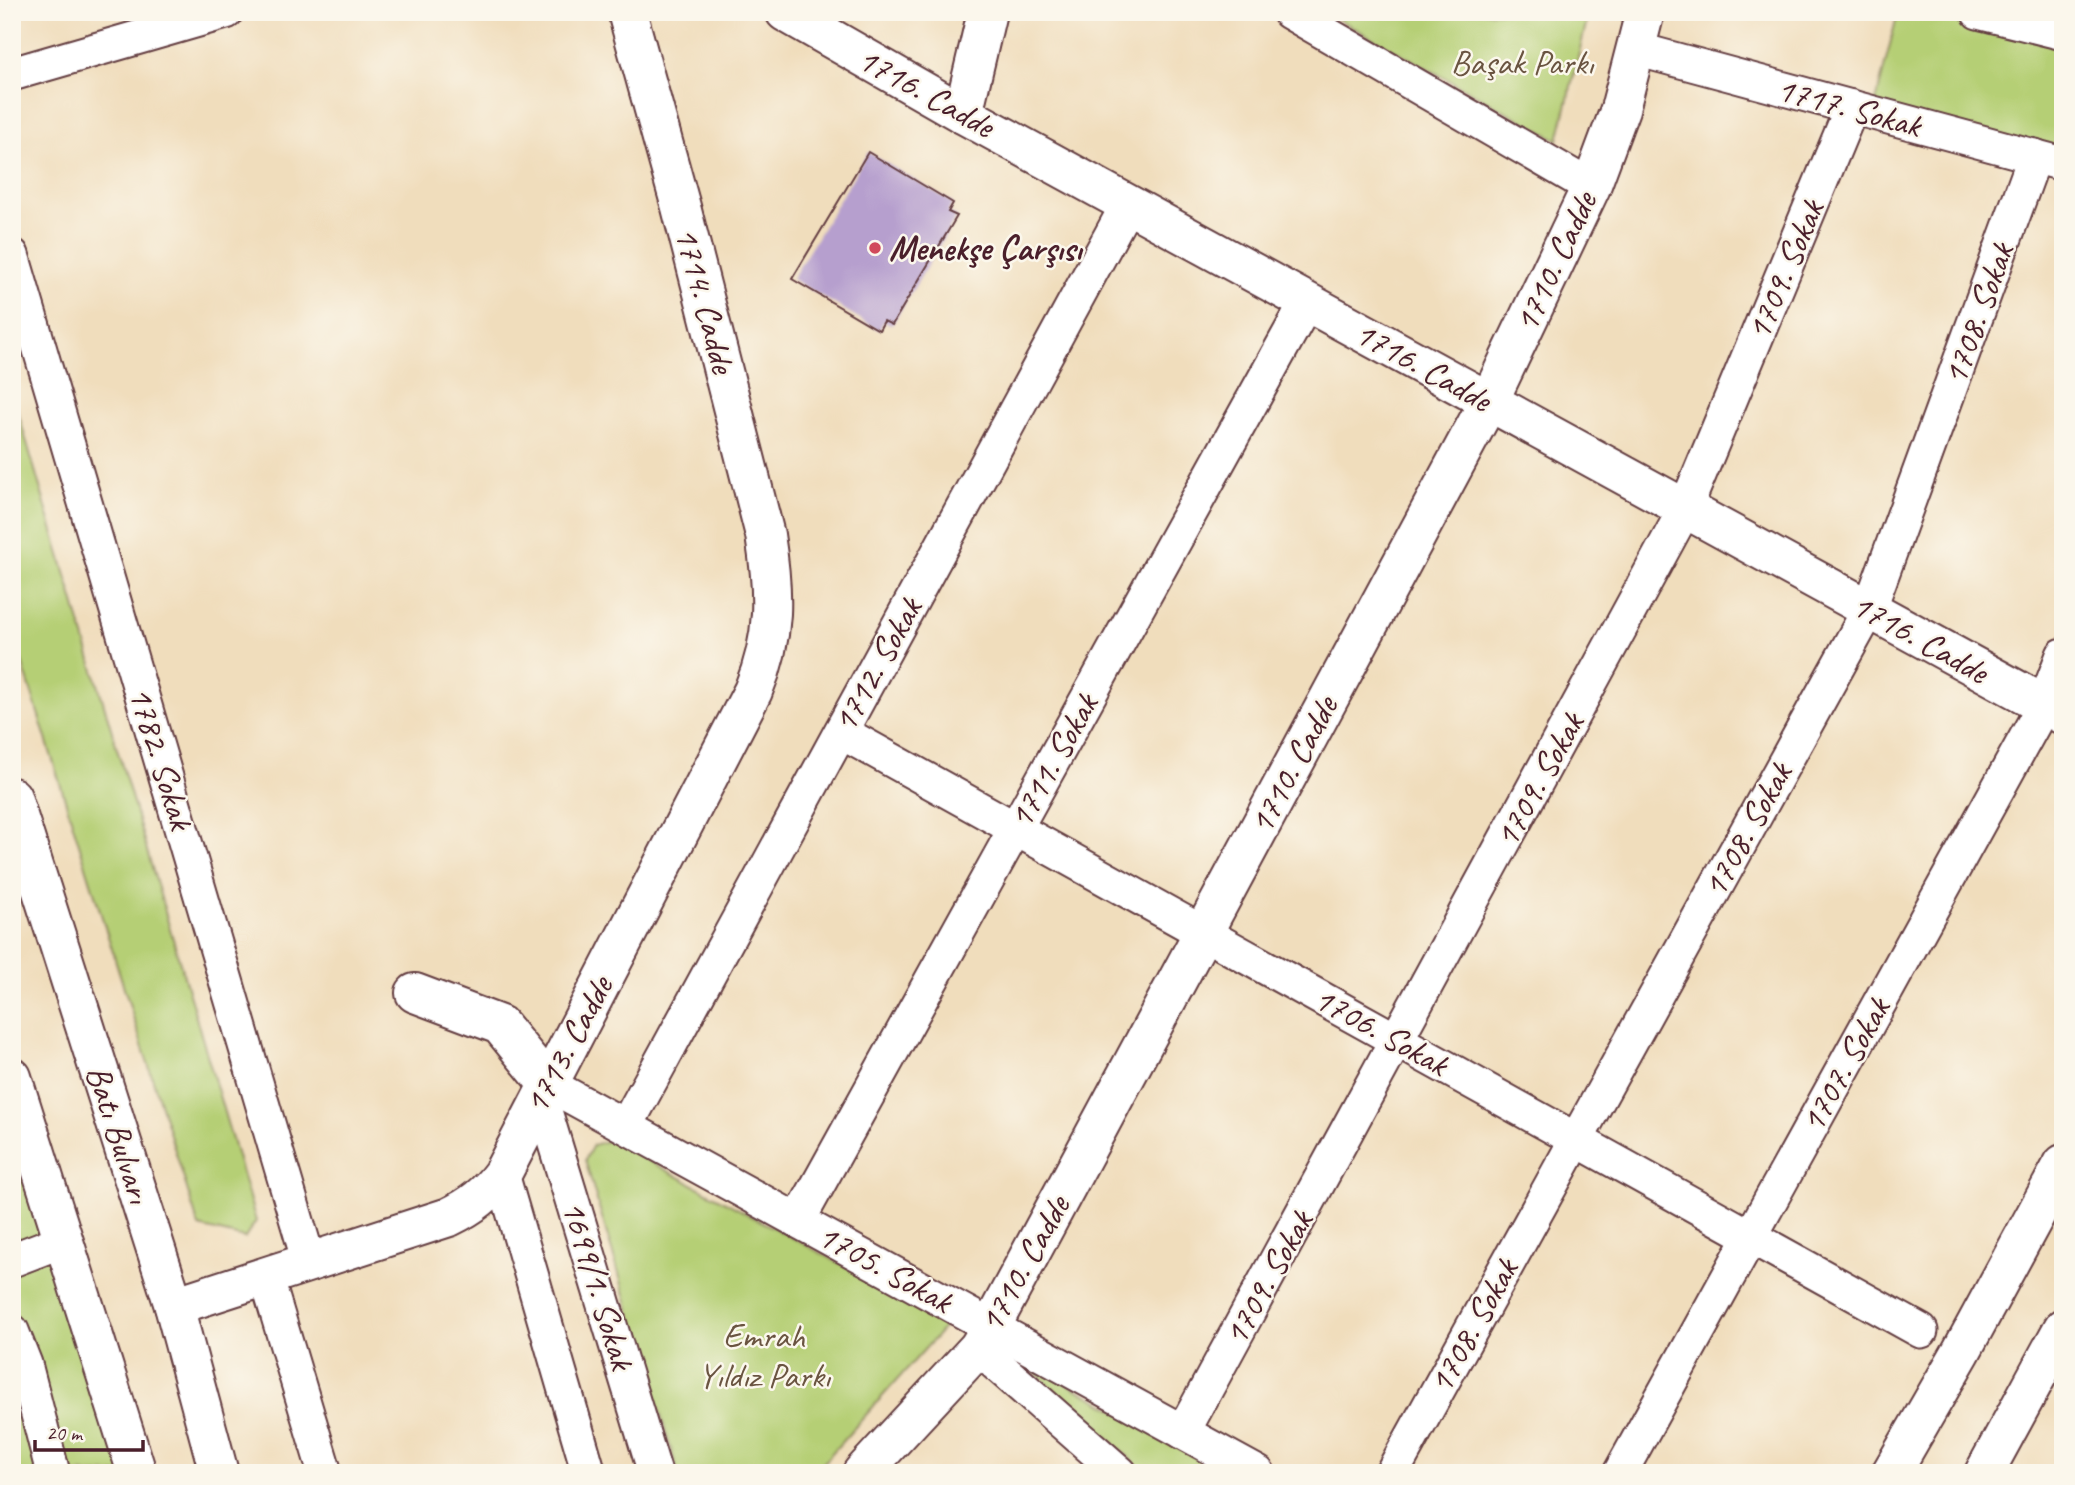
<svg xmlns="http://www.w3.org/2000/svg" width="2075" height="1485" viewBox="0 0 2075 1485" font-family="Caveat,sans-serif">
<rect width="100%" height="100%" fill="#fbf7ec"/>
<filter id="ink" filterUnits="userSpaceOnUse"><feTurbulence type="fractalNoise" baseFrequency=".0143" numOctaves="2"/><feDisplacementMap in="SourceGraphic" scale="14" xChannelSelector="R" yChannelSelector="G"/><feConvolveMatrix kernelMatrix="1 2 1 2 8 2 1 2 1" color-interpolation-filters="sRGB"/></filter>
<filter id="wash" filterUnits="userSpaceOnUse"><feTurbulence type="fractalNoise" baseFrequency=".00686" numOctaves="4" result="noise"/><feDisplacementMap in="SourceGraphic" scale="28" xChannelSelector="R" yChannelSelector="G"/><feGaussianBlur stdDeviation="1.57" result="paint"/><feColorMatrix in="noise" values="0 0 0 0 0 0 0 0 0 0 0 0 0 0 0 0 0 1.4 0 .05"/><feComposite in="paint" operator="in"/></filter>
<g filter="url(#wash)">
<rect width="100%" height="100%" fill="#f0ddbc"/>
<!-- green -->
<g fill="#b5cf75" stroke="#807750" stroke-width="2">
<polygon points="1325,12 1589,12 1558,140"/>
<polygon points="1898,12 1944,12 2063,43 2063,153 1875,105"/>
<polygon points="12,392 256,1221 245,1238 199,1227 12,630"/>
<polygon points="12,1080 136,1473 12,1473"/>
<polygon points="610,1140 949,1322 814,1473 678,1473 585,1160 593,1145"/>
<polygon points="1020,1359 1234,1473 1146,1473"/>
</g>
<g id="blocks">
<!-- building -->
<polygon fill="#b69fce" points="868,152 953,203 948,212 957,216 892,325 884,321 879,330 792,279"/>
</g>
</g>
<g filter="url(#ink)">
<use href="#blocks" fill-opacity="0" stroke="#633c41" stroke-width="2"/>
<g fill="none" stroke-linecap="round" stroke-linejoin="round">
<!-- street casing -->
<g stroke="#633c41" stroke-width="37">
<g id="street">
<polyline points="1289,12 1591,187"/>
<polyline points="1978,12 2063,33"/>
<polyline points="1636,49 2063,164"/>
<polyline points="12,74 226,12"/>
<polyline points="12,255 309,1262"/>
<polyline points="841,732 1921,1331"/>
<polyline points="548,1084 1258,1473"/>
<polyline points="541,1098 655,1473"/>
<polyline points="626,1126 1128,204"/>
<polyline points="502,1174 589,1473"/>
<polyline points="798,1221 1307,302"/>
<polyline points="12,1260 64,1240"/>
<polyline points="266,1276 325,1473"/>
<polyline points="12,1331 25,1364 53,1473"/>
<polyline points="978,1348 1120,1473"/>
<polyline points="1183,1432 1685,509 1852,107"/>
<polyline points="1392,1473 1869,610 2035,156"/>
<polyline points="1620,1473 2044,705 2063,655"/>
</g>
</g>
<!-- secondary casing -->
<g stroke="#633c41" stroke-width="42">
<g id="secondary">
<polyline points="785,12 963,114 2063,715"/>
<polyline points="963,114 987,12"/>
<polyline points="415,993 500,1025 548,1084"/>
<path d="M174,1306L449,1217C472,1206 487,1194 502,1174L753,691C776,636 774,592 765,535L681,207L627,12"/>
<polyline points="862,1473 978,1348 991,1327 1489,401 1591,187 1620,109 1645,12"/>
</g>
</g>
<!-- primary casing -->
<g stroke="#633c41" stroke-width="42">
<g id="primary">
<polyline points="12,797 174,1306 219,1473"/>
<polyline points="12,1077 137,1473"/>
<polyline points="1891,1473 1961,1352 2063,1164"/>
<polyline points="1984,1473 2063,1328"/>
</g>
</g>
<!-- street -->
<use href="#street" stroke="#fff" stroke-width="33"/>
<!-- secondary -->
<use href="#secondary" stroke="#fff" stroke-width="38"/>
<!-- primary -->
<use href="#primary" stroke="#fff" stroke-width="38"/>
</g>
</g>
<!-- markers -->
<circle fill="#d1495b" stroke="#fbf7ec" stroke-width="2.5" cx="875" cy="248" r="7"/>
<g text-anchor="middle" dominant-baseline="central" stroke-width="5" stroke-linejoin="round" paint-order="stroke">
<!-- park labels -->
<g font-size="35" fill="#6a5441" stroke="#fbf7ec">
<text x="1522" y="62">Başak Parkı</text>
<text x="764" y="1335">Emrah<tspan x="764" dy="40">Yıldız Parkı</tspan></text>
</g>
<!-- street labels -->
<g font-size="35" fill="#4a1f2b" stroke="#fbf7ec">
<text transform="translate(926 92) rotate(29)">1716. Cadde</text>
<text transform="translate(1849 107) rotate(15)">1717. Sokak</text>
<text transform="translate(1555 262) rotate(-65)">1710. Cadde</text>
<text transform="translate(1785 270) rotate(-67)">1709. Sokak</text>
<text transform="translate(705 300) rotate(75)">1714. Cadde</text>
<text transform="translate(1978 314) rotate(-70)">1708. Sokak</text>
<text transform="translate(1423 366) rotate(29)">1716. Cadde</text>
<text transform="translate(1920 638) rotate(29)">1716. Cadde</text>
<text transform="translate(877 665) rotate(-61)">1712. Sokak</text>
<text transform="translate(161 758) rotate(73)">1782. Sokak</text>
<text transform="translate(1053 761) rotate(-61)">1711. Sokak</text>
<text transform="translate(1293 765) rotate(-62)">1710. Cadde</text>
<text transform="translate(1539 780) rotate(-61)">1709. Sokak</text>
<text transform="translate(1747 830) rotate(-61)">1708. Sokak</text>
<text transform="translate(1381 1031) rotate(29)">1706. Sokak</text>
<text transform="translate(568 1045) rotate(-62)">1713. Cadde</text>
<text transform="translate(1845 1065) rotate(-61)">1707. Sokak</text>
<text transform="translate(119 1134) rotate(72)">Batı Bulvarı</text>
<text transform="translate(1024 1264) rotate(-61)">1710. Cadde</text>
<text transform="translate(885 1268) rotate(29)">1705. Sokak</text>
<text transform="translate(1268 1278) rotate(-61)">1709. Sokak</text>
<text transform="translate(598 1285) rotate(73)">1699/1. Sokak</text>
<text transform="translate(1473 1326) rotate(-61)">1708. Sokak</text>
</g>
<!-- poi labels -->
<g font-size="35" font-weight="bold" fill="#4a1f2b" stroke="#fbf7ec" text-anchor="start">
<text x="889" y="248">Menekşe Çarşısı</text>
</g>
</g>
<!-- margin -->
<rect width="2075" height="1485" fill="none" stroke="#fbf7ec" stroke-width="42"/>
<!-- scale -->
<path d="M35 1440v10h108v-10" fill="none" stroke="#4a1f2b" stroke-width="3.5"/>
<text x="46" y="1440" font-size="21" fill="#4a1f2b" stroke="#fbf7ec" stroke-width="5" paint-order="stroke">20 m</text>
</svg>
